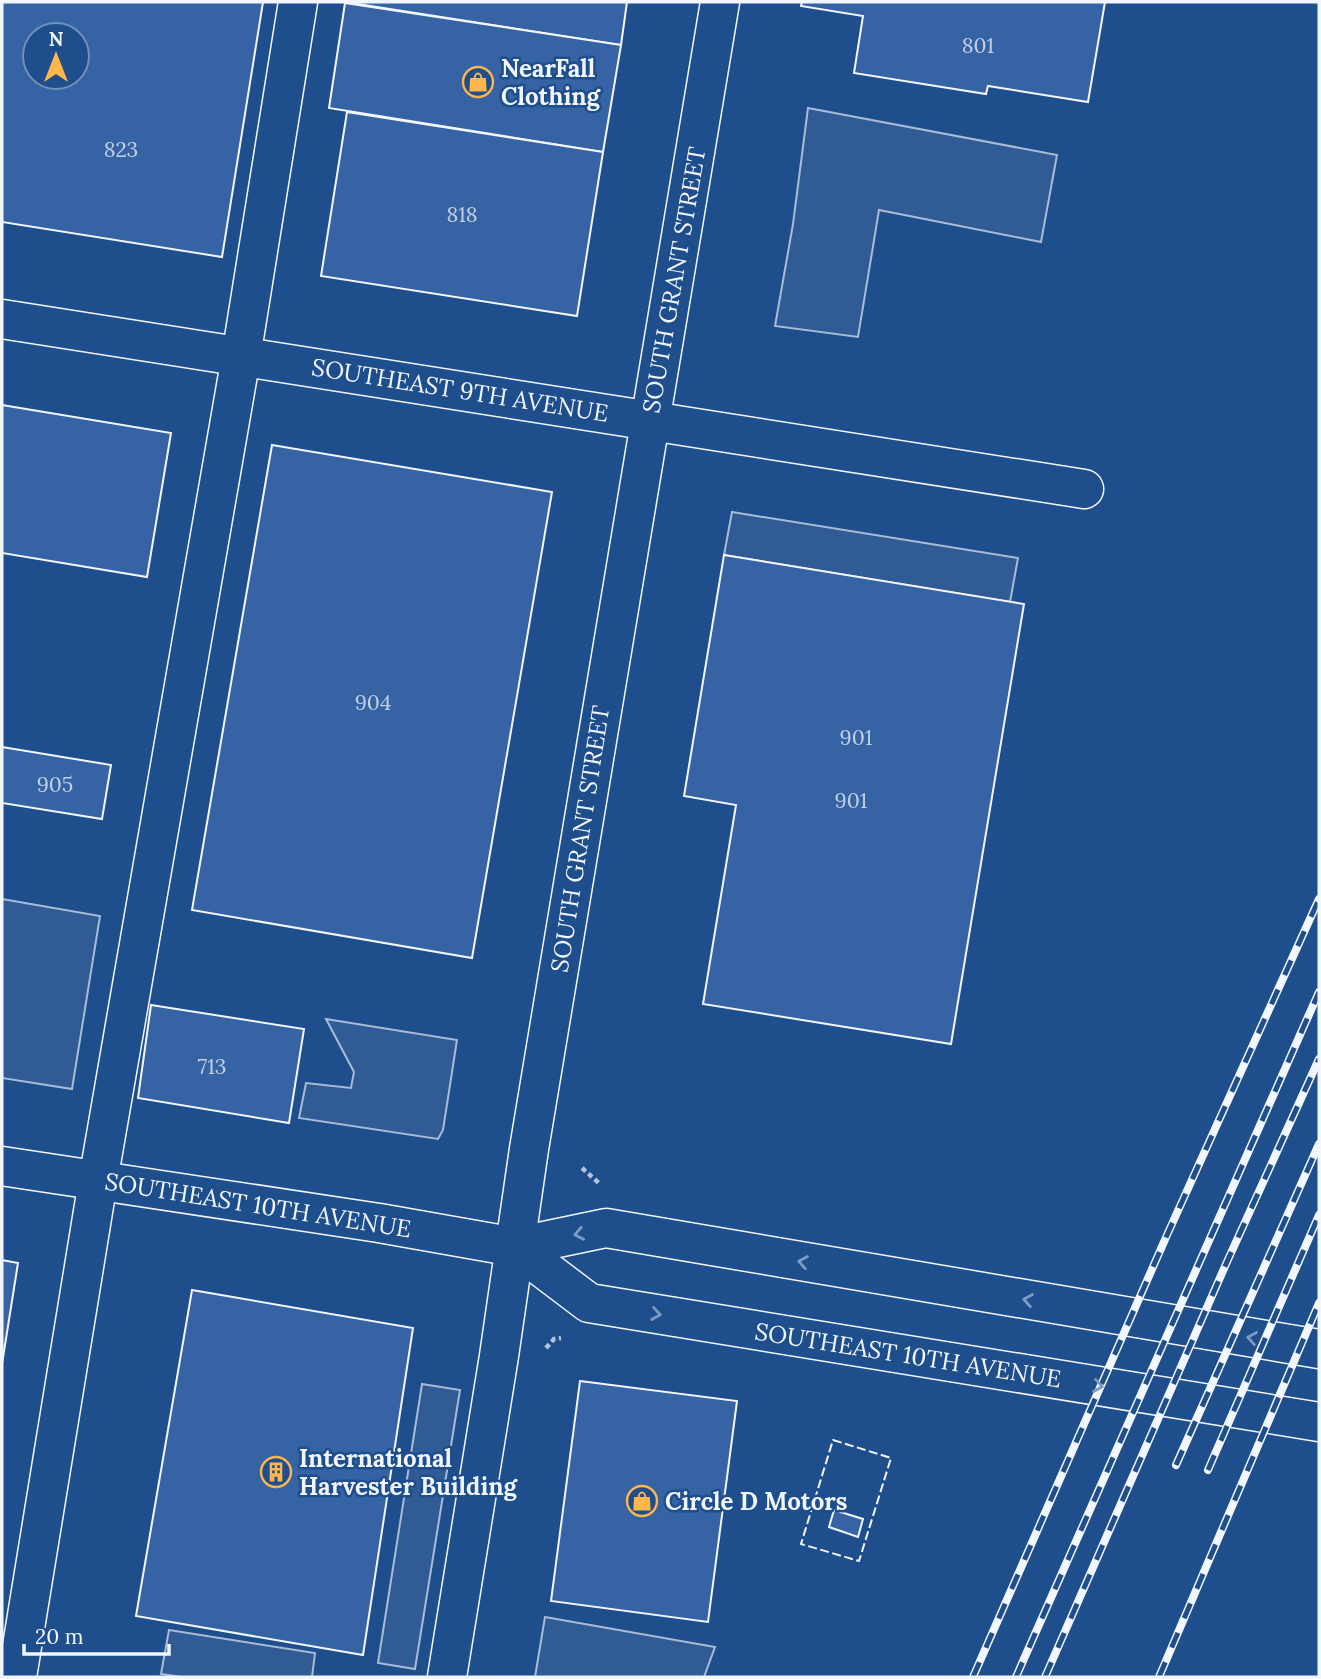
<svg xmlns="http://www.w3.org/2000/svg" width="1321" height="1679" viewBox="0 0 1321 1679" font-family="Lora,serif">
<rect width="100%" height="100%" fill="#1f4e8c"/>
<!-- parking -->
<g fill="#305b95" stroke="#a8bbd7" stroke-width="2">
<polygon points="808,108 1057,155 1041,242 879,210 858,337 775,326 793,224"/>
<polygon points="732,512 1018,558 1010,602 724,555"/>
<polygon points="2,899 100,916 72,1089 2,1078"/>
<polygon points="326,1019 457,1040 443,1130 438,1139 299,1118 306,1083 351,1088 354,1072"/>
<polygon points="422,1384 460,1390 415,1669 378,1663"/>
<polygon points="545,1617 715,1647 704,1677 535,1677"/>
<polygon points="169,1630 315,1653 312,1677 182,1677 161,1674"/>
</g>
<!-- building -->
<g fill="#3563a3" stroke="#f2f6ff" stroke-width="2" fill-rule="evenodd">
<path d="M2,2H263L222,257L2,222ZM35,35H77V77H35Z"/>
<polygon points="345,2 627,2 621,45"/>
<polygon points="802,2 1105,2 1088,102 988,86 986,94 854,73 863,16 801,6"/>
<polygon points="345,3 621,45 603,152 329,108"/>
<polygon points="347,112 603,152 577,316 321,276"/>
<polygon points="2,405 171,433 147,577 2,553"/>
<polygon points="272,445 552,492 472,958 192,910"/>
<polygon points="724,555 1024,604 951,1044 703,1004 736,805 684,796"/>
<polygon points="2,747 111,765 102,819 2,803"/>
<polygon points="151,1005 304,1029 289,1123 138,1098"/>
<polygon points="2,1260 18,1263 2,1364"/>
<polygon points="192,1290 413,1328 363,1655 136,1616"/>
<polygon points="580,1381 737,1401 708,1622 551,1601"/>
<polygon points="834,1510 863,1519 858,1537 829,1527"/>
</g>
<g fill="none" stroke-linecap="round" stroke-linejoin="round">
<!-- minor casing -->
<g stroke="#f2f6ff" stroke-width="41">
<g id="minor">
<polyline points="2,319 1084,489"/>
<polyline points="17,1677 98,1181 241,357 298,2"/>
<polyline points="447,1677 499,1356 529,1149 720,2"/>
</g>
</g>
<!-- major casing -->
<g stroke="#f2f6ff" stroke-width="41">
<g id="major">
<polyline points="2,1166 379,1223 515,1247 606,1228 1319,1349"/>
<polyline points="515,1247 589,1303 1319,1422"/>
</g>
</g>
<!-- path -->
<g stroke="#b3c4dc" stroke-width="4.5" stroke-dasharray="5 3.5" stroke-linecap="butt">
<polyline points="582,1168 600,1184"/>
<polyline points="546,1348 554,1339 561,1338"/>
</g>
<!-- minor -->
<use href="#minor" stroke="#1f4e8c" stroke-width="38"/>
<!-- major -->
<use href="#major" stroke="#1f4e8c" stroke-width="38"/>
<!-- rail casing -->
<g stroke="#f2f6ff" stroke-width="8">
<g id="rail">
<polyline points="1176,1465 1319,1144"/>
<polyline points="1208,1470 1319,1215"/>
<polyline points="973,1677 1167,1235 1319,899"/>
<polyline points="1016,1677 1319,992"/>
<polyline points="1045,1677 1226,1264 1319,1059"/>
<polyline points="1159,1677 1319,1303"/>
</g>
</g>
<!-- rail -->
<use href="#rail" stroke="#1f4e8c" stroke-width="5" stroke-dasharray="16" stroke-linecap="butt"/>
<!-- fence -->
<polygon stroke="#f2f6ff" stroke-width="2" stroke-dasharray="9 3.5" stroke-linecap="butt" points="833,1440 891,1458 859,1561 801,1544"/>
</g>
<!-- one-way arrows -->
<defs><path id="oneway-chevron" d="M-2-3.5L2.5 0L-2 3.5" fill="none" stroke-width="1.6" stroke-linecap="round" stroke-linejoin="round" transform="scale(1.75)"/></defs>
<g stroke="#7e9ac0">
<use href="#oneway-chevron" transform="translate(579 1234) rotate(169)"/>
<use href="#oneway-chevron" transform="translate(803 1262) rotate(-170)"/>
<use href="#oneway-chevron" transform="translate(1028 1300) rotate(-170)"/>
<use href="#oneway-chevron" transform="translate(656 1314) rotate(9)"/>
<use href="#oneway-chevron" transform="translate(1252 1338) rotate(-170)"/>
<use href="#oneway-chevron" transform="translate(1098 1386) rotate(9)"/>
</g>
<!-- icons -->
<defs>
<g id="shop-ring" transform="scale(1.575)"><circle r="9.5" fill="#1f4e8c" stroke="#ffb74d" stroke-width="1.5"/><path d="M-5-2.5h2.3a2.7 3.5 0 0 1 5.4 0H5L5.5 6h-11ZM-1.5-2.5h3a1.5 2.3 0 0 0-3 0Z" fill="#ffb74d"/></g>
<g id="building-ring" transform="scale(1.575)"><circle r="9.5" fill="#1f4e8c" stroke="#ffb74d" stroke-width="1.5"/><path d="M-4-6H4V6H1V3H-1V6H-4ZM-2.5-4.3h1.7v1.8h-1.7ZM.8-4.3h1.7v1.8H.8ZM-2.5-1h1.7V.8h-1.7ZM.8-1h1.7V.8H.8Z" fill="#ffb74d"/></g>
</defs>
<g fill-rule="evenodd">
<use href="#shop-ring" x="478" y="82"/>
<use href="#building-ring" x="276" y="1472"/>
<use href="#shop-ring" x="642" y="1501"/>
</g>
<g text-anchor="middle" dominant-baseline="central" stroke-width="5" stroke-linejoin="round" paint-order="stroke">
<!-- number labels -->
<g font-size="21" fill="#c3d1e8">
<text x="978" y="45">801</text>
<text x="121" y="149">823</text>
<text x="462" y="214">818</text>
<text x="373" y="702">904</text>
<text x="856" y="737">901</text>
<text x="55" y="784">905</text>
<text x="851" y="800">901</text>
<text x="212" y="1066">713</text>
</g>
<!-- poi labels -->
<g font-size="24" font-weight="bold" fill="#f2f6ff" stroke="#1f4e8c" text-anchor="start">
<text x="501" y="68">NearFall<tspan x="501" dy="28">Clothing</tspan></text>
<text x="299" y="1458">International<tspan x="299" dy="28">Harvester Building</tspan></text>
<text x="665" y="1501">Circle D Motors</text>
</g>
<!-- street labels -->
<g font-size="24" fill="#f2f6ff" stroke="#1f4e8c">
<text transform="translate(674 280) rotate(-80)">SOUTH GRANT STREET</text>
<text transform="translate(460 390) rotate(9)">SOUTHEAST 9TH AVENUE</text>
<text transform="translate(580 839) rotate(-81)">SOUTH GRANT STREET</text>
<text transform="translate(258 1205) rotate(9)">SOUTHEAST 10TH AVENUE</text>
<text transform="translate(908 1355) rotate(9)">SOUTHEAST 10TH AVENUE</text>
</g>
</g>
<!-- border -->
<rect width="1321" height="1679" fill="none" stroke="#f2f6ff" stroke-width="7"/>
<!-- north arrow -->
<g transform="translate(56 56)"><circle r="33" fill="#1f4e8c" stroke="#7391ba" stroke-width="2"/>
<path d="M0-5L12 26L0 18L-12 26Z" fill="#ffb74d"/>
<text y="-10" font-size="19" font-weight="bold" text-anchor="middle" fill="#f2f6ff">N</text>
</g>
<!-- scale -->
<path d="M24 1644v10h145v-10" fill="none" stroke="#f2f6ff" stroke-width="3.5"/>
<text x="35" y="1644" font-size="21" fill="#f2f6ff" stroke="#1f4e8c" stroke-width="5" paint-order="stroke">20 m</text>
</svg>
